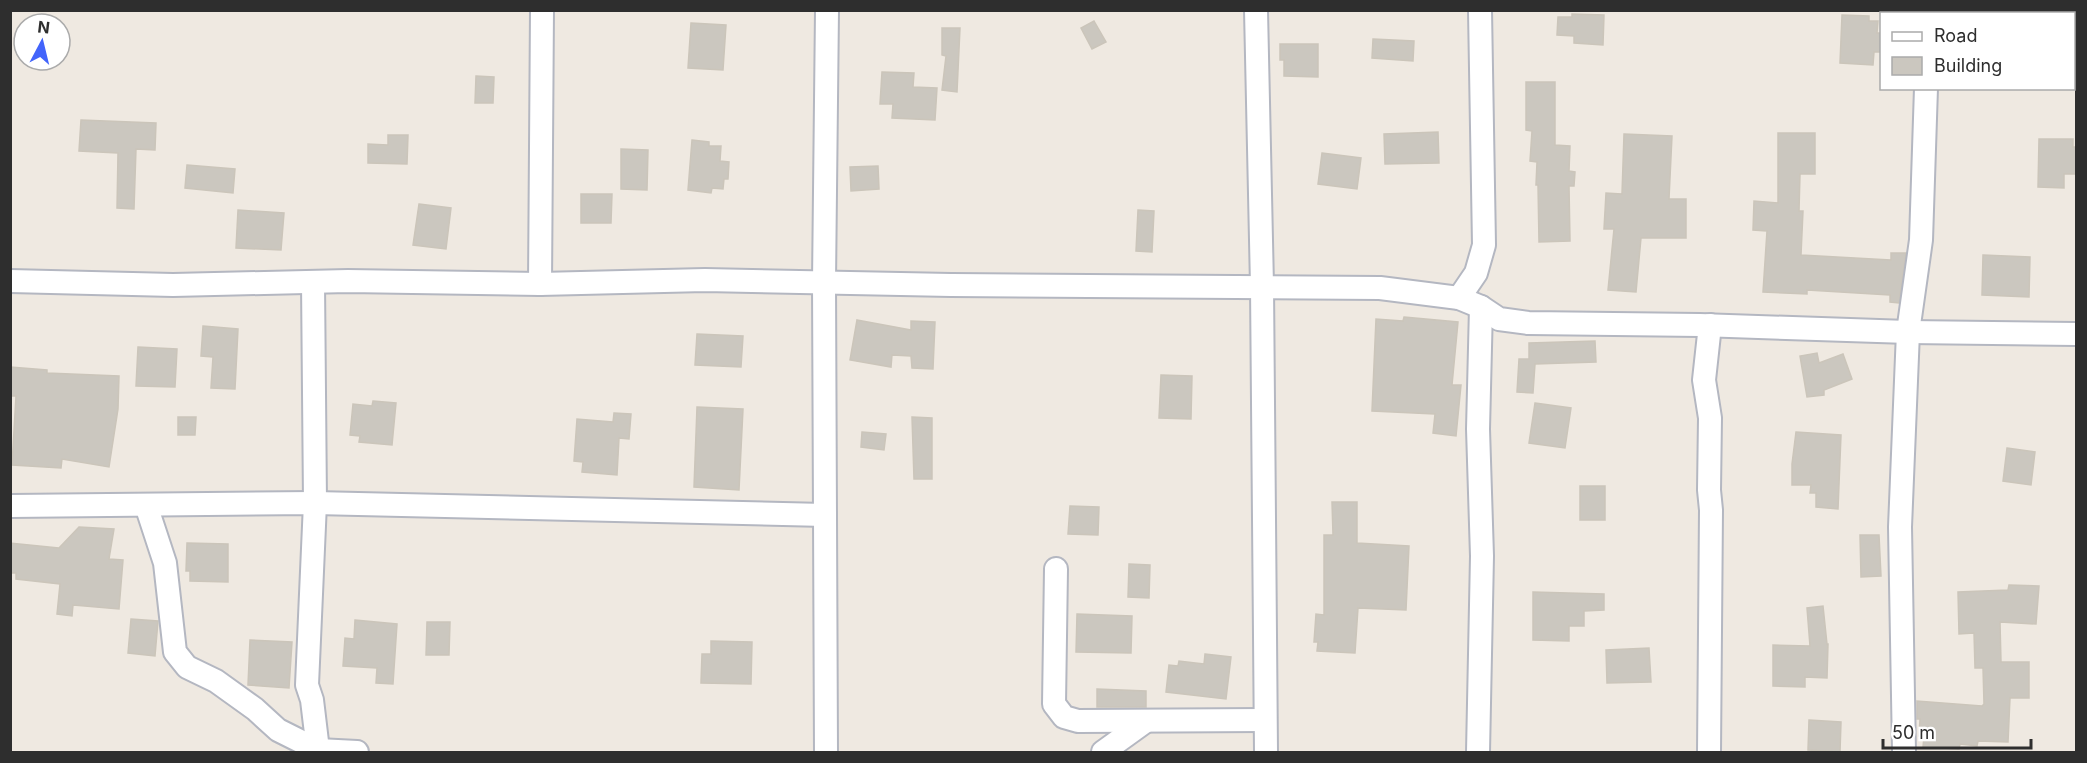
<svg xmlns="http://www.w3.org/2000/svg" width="2087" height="763" viewBox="0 0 2087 763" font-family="Inter,sans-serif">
<rect width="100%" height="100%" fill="#efe9e1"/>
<!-- building -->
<g fill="#cbc7bf" stroke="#cbc5ba" stroke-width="1.5">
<polygon points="1572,14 1604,15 1603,45 1574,43 1574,36 1557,35 1558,17 1572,17"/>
<polygon points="1842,15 1869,16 1869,21 1878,21 1877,33 1881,33 1881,52 1874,52 1873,65 1840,63"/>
<polygon points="1094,21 1106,42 1092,49 1081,28"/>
<polygon points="691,23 726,25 723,70 688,68"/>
<polygon points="942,28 960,28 957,92 942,90 946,56 942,55"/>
<polygon points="1373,39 1414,41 1413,61 1372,58"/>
<polygon points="1280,44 1318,44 1318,77 1284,76 1284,60 1280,60"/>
<polygon points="882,72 914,73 913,87 937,88 935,120 892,118 893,104 880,104"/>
<polygon points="476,76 494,77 493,103 475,103"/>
<polygon points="1526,82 1555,82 1555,145 1570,146 1569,171 1575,172 1574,186 1569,186 1570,241 1539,242 1538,185 1536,185 1537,162 1530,161 1532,131 1526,130"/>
<polygon points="81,120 156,123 155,150 136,149 134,209 117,208 118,153 79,151"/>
<polygon points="1438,132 1439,163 1385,164 1384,134"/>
<polygon points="1778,133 1815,133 1815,174 1800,174 1799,211 1803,211 1801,255 1891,260 1891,253 1906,253 1899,303 1890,302 1890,295 1807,290 1807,294 1763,292 1767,231 1753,230 1754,201 1778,203"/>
<polygon points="1624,134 1672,136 1669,199 1686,199 1686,238 1641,238 1636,292 1608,290 1614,229 1604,229 1606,193 1622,194"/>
<polygon points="388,135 408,135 407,164 368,163 368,144 388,145"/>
<polygon points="2039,139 2073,139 2073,147 2076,147 2076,174 2064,174 2064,188 2038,187"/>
<polygon points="692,140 709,142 709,146 721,146 720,161 729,162 728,179 724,179 723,189 712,188 711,193 688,190"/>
<polygon points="621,149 648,150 647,190 621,189"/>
<polygon points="1322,153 1361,158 1357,189 1318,184"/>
<polygon points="187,165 235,169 233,193 185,188"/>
<polygon points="878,166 879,189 851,191 850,167"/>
<polygon points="581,194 612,194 611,223 581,223"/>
<polygon points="419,204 451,208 446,249 413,245"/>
<polygon points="238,210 284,213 281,250 236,248"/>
<polygon points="1138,210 1154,211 1152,252 1136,251"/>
<polygon points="1983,255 2030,257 2029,297 1982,295"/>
<polygon points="1404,317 1458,322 1452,385 1461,385 1456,436 1433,433 1435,414 1372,411 1376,319 1403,321"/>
<polygon points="857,320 911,330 911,321 935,322 933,369 912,368 911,356 892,355 891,367 850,360"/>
<polygon points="203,326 238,329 235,389 211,388 213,357 201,356"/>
<polygon points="697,334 743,336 741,367 695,365"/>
<polygon points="1595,341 1596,362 1535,364 1533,393 1517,392 1519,359 1529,359 1529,343"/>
<polygon points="138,347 177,349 175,387 136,386"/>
<polygon points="1817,353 1819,363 1843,354 1852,379 1824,390 1824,395 1807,397 1800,356"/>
<polygon points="10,367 47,370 47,373 119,376 118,409 109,467 62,459 61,468 12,465 16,396 10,396"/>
<polygon points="1161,375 1192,376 1191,419 1159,418"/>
<polygon points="373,401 396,403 392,445 359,442 360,436 350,435 353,404 372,406"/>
<polygon points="1535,403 1571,408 1565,448 1529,443"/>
<polygon points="697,407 743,409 739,490 694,487"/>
<polygon points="614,413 631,414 629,439 619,438 617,475 582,472 583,462 574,461 577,419 613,422"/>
<polygon points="178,417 196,417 195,435 178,435"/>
<polygon points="912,417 932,418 932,479 914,479"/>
<polygon points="862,432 886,434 884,450 861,447"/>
<polygon points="1796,432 1841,435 1838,509 1816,507 1816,493 1810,493 1811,485 1792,485 1792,464"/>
<polygon points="2007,448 2035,452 2031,485 2003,481"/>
<rect x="1580" y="486" width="25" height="34"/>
<polygon points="1332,502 1357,502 1357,543 1409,546 1406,610 1358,608 1355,653 1317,651 1318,642 1314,642 1316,614 1324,615 1324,535 1333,535"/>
<polygon points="1070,506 1099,507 1098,535 1068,534"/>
<polygon points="79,527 114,529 109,559 123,560 119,609 73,605 72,616 57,614 60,584 16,579 16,573 10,573 10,543 59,548"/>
<polygon points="1860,535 1879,535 1881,576 1861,577"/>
<polygon points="187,543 228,544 228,582 190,581 190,571 186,571"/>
<polygon points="1129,564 1150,565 1149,598 1128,597"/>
<polygon points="2009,585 2039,586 2036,624 2000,622 2001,662 2029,662 2029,698 2010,698 2008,742 1978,741 1977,746 1960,744 1959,749 1923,747 1924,736 1919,736 1920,719 1917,719 1917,701 1982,706 1984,704 1983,668 1975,668 1974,633 1959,634 1958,592 2008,590"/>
<polygon points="1533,592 1604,594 1604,610 1584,611 1584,626 1569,626 1569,641 1533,640"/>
<polygon points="1823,606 1827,644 1828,644 1827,678 1805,677 1805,687 1773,686 1773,645 1810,646 1807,608"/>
<polygon points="1077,614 1132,616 1131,653 1076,652"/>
<polygon points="131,619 158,621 155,656 128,653"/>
<polygon points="355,620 397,624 393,684 376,683 377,668 343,666 345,638 354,639"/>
<polygon points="427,622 450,622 449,655 426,655"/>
<polygon points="250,640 292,642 289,688 248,685"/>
<polygon points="711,641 752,642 751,684 701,683 702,654 711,654"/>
<polygon points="1649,648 1651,682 1607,683 1606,650"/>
<polygon points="1205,654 1231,657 1226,699 1166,692 1169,665 1178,666 1179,661 1204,664"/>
<polygon points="1097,689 1146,691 1146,707 1097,707"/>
<polygon points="1809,720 1841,722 1840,752 1808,750"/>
</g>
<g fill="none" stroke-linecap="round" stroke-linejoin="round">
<!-- minor casing -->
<g stroke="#b4b7c1" stroke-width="26">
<g id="minor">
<polyline points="1256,10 1262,286 1266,752"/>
<polyline points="1929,14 1929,10"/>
<polyline points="10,281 173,285 348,281 540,284 705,280 951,285 1380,288 1459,298 1481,307 1499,319 1528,323 1700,325 1908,332 2076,334"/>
<polyline points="313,282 315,503 307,685 312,700 318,750"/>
<polyline points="540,284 542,10"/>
<polyline points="1459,298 1476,273 1484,245 1480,10"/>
<polyline points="146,505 165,563 175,652 187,667 216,681 255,709 278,730 318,750 357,752"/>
<polyline points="10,506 315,503 825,515"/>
<polyline points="1056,569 1054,704 1064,717 1078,721 1265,720"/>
<polyline points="826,752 824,282 827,10"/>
<polyline points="1103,752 1146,721"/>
<polyline points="1478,752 1482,556 1478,429 1481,307"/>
<polyline points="1709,752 1711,510 1709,490 1710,418 1704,380 1710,325"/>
<polyline points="1904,752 1900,527 1908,332 1921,240 1926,88"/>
</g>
</g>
<!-- minor -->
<use href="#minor" stroke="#fff" stroke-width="22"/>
</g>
<!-- border -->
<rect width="2087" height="763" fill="none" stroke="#2e2e2e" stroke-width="24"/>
<!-- legend -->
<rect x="1880" y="12" width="195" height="78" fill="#ffffff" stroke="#ababab" stroke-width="1.5"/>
<rect x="1892" y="32" width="30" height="9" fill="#ffffff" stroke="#ababab" stroke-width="1.5"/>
<text x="1934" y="42" font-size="18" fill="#2e2e2e">Road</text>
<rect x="1892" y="57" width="30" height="18" fill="#cbc7bf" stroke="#ababab" stroke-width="1.5"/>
<text x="1934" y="72" font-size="18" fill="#2e2e2e">Building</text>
<!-- north arrow -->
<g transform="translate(42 42) rotate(7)"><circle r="28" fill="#ffffff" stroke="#ababab" stroke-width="1.5"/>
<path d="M0-4.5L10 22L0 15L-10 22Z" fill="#4264fb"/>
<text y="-9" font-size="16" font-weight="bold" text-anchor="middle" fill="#2e2e2e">N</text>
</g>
<!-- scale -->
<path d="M1883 739v9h148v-9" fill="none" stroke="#2e2e2e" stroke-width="3"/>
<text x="1892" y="739" font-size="18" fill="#2e2e2e" stroke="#ffffff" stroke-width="4.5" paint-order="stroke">50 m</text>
</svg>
